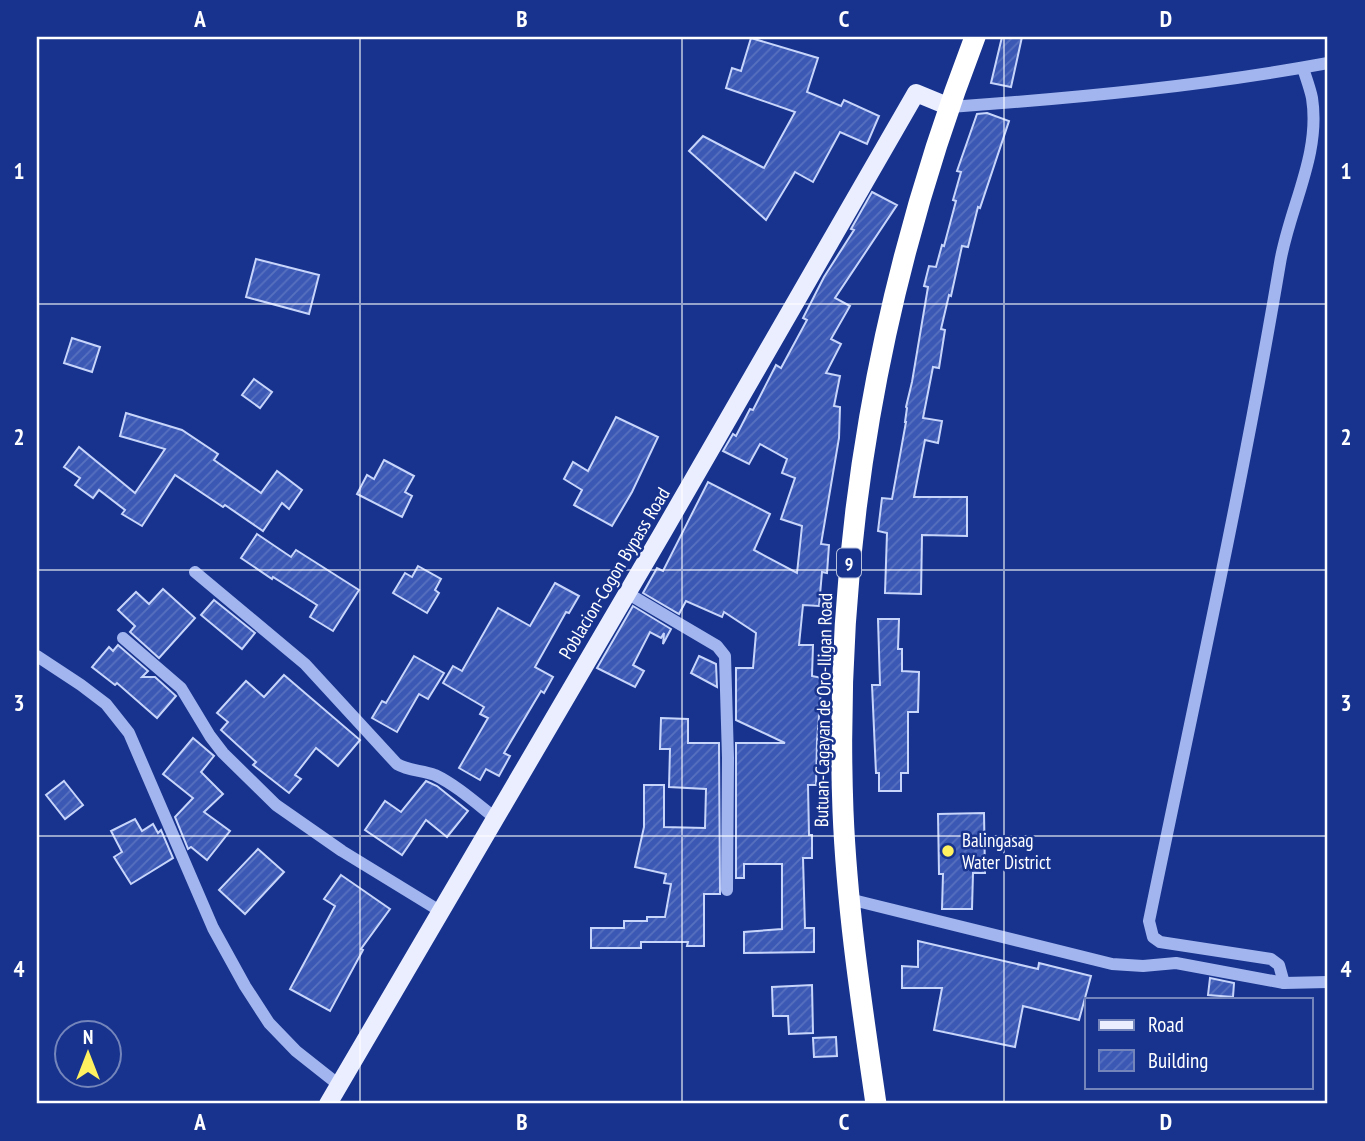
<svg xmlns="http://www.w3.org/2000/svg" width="1365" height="1141" viewBox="0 0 1365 1141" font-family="'PT Sans Narrow',sans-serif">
<defs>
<pattern id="building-hatch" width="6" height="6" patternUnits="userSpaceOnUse" patternTransform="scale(1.75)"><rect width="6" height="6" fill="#3b58b4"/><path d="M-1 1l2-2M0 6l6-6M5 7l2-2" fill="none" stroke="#5871bf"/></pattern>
</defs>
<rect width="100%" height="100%" fill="#17338d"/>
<!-- building -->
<g fill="url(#building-hatch)" stroke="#c8d5fb" stroke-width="2">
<polygon points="1002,37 1022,37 1011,87 991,83"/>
<polygon points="751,38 818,58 807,92 841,106 844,100 879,116 867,144 840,132 813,182 795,172 766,220 689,151 703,136 764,168 795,112 726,88 732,68 741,71"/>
<polygon points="987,113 1009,121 980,208 978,207 968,247 962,246 951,296 949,295 941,329 945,330 939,368 933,367 923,418 942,421 938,443 925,440 914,497 967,497 967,536 922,535 921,594 885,593 887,533 878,531 882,498 892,499 906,422 905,422 907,408 906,407 912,382 928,287 924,286 929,266 936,267 942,245 944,246 956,201 953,200 961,172 957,171 977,114"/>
<polygon points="872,192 897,205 835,298 850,306 831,339 841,344 826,373 840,376 834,406 840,407 839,438 821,544 829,545 827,573 822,572 819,606 803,605 799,645 813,645 812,676 822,678 817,741 816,785 808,785 809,835 812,835 812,858 803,858 805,928 814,928 814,952 744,953 744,932 782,929 782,864 744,864 744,878 736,878 736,743 785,743 736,720 736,668 753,668 756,633 724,612 722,617 686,601 679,614 643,593 657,568 663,571 708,482 770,514 754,550 797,573 802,526 781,519 795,478 782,473 787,459 760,444 749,464 723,451 733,434 736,436 750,409 753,410 776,365 781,368 807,320 803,318 824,277 854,230 851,229"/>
<polygon points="256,259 319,275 309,314 246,297"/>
<polygon points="72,338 100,347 92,372 64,363"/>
<polygon points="254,379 272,392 260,408 242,395"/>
<polygon points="126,413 182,430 218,454 214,460 261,493 277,471 302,490 289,509 282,503 263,531 225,505 223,507 175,475 142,526 122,514 125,510 99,490 93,498 75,485 80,478 64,467 79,447 135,493 165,449 120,436"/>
<polygon points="616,417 658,437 632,492 612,526 574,505 582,490 564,479 573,462 588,471"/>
<polygon points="384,460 414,476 405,492 412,496 402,517 357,494 367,475 374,479"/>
<polygon points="257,534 291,557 296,550 359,590 333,631 310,617 317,605 273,577 272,579 241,558"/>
<polygon points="418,566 441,579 435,590 439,593 427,613 393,593 405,573 412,577"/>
<polygon points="555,583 579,596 569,613 566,612 535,667 553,677 544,693 541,691 504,753 510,756 499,776 486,769 480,780 459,768 488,718 480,714 484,707 443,683 453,666 462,671 498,608 530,626"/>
<polygon points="163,589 195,618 159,658 130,632 135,626 118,610 136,592 149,604"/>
<polygon points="214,600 255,633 242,649 201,615"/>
<polygon points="633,606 671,629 663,644 664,633 661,638 650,632 633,665 644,671 635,687 597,668"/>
<polygon points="878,619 899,619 898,649 902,649 902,671 919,672 918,712 908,712 908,773 901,773 901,791 879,791 879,773 876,773 872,685 880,685"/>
<polygon points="118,645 148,671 142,677 155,677 176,696 157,718 117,683 115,685 92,667 109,647 113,651"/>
<polygon points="414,656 444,673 428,699 419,694 397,732 372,718 382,701 386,703"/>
<polygon points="699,656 716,664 717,687 691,673"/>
<polygon points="284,675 360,740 338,766 316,748 295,775 301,779 289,793 253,765 256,762 221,730 228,722 217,713 246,681 264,697"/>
<polygon points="661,718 688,719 688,743 719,743 720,894 704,894 704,946 687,946 688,942 641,942 641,948 591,948 591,928 624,928 624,921 647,921 647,917 665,917 671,884 664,883 666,874 635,867 644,827 644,785 664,785 664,827 705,828 706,789 669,787 670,749 660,749"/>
<polygon points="193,738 214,756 201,772 223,794 204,812 230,831 207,860 191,847 188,849 175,817 193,798 163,774"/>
<polygon points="64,781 83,805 65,819 46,795"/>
<polygon points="426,781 437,786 468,811 447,837 426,820 402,855 365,830 385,801 401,812"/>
<polygon points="984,813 985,873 973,873 972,909 942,909 943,874 939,874 938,814"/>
<polygon points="135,819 142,831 153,824 158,833 161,830 173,858 131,884 114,857 122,852 111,831"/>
<polygon points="258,849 284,872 245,914 219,890"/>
<polygon points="341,875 390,909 361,949 363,950 330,1011 290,989 335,906 324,899"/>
<polygon points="918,941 1038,969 1039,963 1091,976 1079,1020 1023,1006 1015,1047 934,1030 942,988 902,988 902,966 918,967"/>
<polygon points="1210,978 1234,983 1233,997 1208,995"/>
<polygon points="812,985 813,1033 789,1034 788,1016 773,1016 772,987"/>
<polygon points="836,1037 837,1056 814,1057 813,1038"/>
</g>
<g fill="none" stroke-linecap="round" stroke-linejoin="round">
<!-- minor -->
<g stroke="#a2b5ef" stroke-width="12">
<path d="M950,107C1077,98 1203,86 1328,63"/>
<path d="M195,572L305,664L397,764C409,771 422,770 435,775C456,785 476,803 495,818"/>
<polyline points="627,593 717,646 725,656 728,758 727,890"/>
<polyline points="123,638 181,688 210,736 223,753 276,805 342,851 440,911"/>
<polyline points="37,656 81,685 106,704 129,733 213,928 245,986 269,1023 296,1051 339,1085"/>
<polyline points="849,899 1112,964 1143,966 1176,963 1284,983 1328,982"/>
<path d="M1284,983L1279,965L1271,959L1160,942L1153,937L1149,921C1194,702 1243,483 1280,263C1289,208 1321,155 1312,98C1310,88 1306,78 1303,68"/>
</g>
<!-- major -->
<polyline stroke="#eaeeff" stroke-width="18" points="328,1104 663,532 916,93 950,107"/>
<!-- highway -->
<path stroke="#fff" stroke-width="21" d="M876,1104C862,1007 847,910 843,811C833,546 880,284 975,37"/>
</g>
<!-- grid -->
<path fill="none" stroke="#fff" stroke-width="2" stroke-opacity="0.55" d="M360,37V1104M682,37V1104M1004,37V1104M37,304H1328M37,570H1328M37,836H1328"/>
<!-- markers -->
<circle fill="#fff160" stroke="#17338d" stroke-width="2.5" cx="948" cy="851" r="7"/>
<g text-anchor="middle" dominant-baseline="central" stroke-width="5" stroke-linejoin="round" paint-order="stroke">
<!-- shield labels -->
<rect fill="#17338d" stroke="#b9c2dd" stroke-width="2" x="837" y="548.5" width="24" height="29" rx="5"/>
<g font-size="18" font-weight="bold" fill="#fff">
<text x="849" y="563">9</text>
</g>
<!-- street labels -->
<g font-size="19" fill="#fff" stroke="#17338d">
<text transform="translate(614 573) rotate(-59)">Poblacion-Cogon Bypass Road</text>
<text transform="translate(823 710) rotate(-89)">Butuan-Cagayan de Oro-Iligan Road</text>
</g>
<!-- poi labels -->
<g font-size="19" fill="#fff" stroke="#17338d" text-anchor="start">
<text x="962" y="840">Balingasag<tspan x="962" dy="22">Water District</tspan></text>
</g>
</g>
<!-- border -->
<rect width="1365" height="1141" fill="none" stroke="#17338d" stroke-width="77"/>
<!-- legend -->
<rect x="1085" y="998" width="228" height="91" fill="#17338d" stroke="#7485bb" stroke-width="2"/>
<rect x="1099" y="1020" width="35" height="10" fill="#eaeeff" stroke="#7485bb" stroke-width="2"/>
<text x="1148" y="1032" font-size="21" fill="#ffffff">Road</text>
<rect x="1099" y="1050" width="35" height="21" fill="url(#building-hatch)" stroke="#7485bb" stroke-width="2"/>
<text x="1148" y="1068" font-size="21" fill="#ffffff">Building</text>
<!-- north arrow -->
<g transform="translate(88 1054)"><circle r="33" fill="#17338d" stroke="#7485bb" stroke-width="2"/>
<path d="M0-5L12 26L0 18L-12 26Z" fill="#fff160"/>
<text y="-10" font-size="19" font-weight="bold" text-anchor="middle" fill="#ffffff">N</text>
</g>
<rect x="38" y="38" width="1288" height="1064" fill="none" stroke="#fff" stroke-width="2.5"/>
<g font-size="23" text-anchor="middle" font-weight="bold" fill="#fff">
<text x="200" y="27">A</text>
<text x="522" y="27">B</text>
<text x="844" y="27">C</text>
<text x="1166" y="27">D</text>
<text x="19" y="179">1</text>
<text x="1346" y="179">1</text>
<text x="19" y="445">2</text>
<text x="1346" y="445">2</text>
<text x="19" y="711">3</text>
<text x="1346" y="711">3</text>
<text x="19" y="977">4</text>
<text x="1346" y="977">4</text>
<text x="200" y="1130">A</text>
<text x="522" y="1130">B</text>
<text x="844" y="1130">C</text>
<text x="1166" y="1130">D</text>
</g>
</svg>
